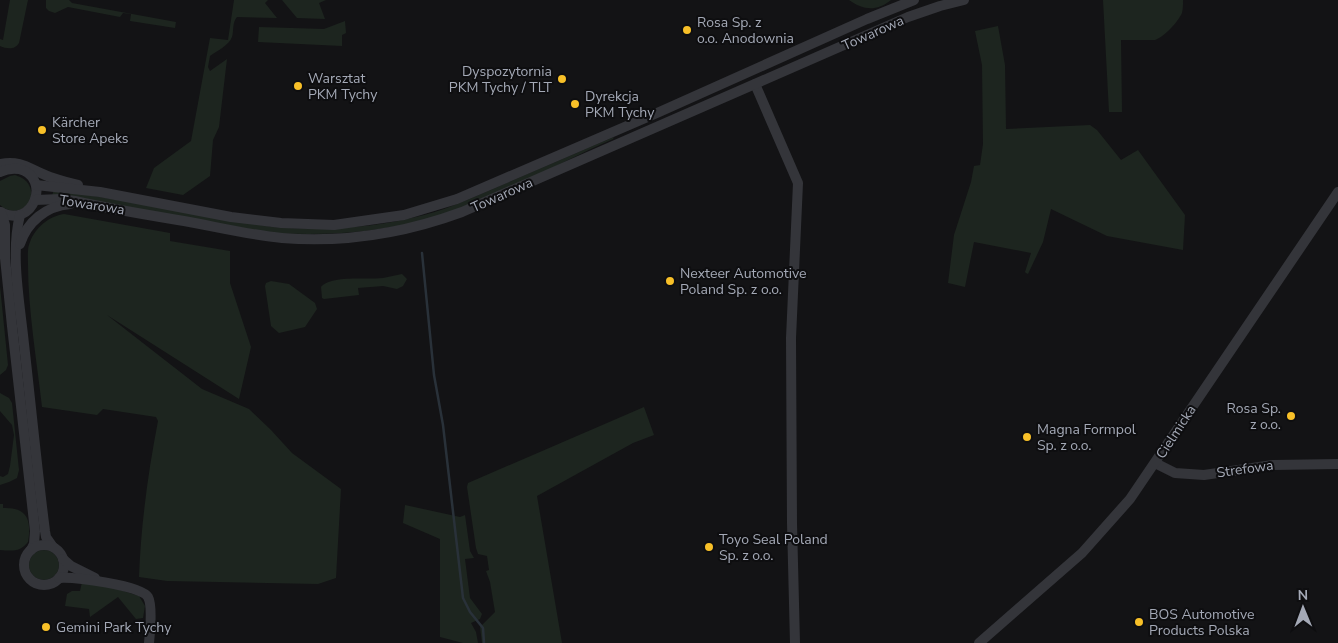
<svg xmlns="http://www.w3.org/2000/svg" width="1338" height="643" viewBox="0 0 1338 643" font-family="'Nunito Sans',sans-serif">
<rect width="100%" height="100%" fill="#131315"/>
<!-- green -->
<g fill="#1d251f">
<path d="M10,0H28L19,43C15,50 7,49 0,46V39L3,40Z"/>
<polygon points="46,0 69,0 72,3 176,22 175,28 130,21 131,14 123,13 120,17 68,7 55,13 49,11 46,8"/>
<path d="M234,0H276H268L265,3L277,18L237,17C232,23 234,30 232,37C229,45 217,51 210,56L208,67L210,71L227,59L219,127L213,140L210,176L183,195L146,188L154,168L191,141L210,38L228,40Z"/>
<polygon points="282,0 326,0 319,3 325,19 297,18"/>
<path d="M849,0H891C876,12 863,10 849,0Z"/>
<path d="M1103,0H1183C1183,5 1183,8 1182,13C1178,22 1164,37 1155,40H1121L1122,112H1109Z"/>
<polygon points="345,21 346,33 342,35 342,46 258,42 259,27 324,29"/>
<polygon points="998,26 1005,65 1006,129 1090,125 1097,130 1121,160 1138,150 1185,215 1183,250 1107,236 1051,209 1043,242 1028,274 1026,273 1025,272 1031,253 974,242 965,287 948,283 954,235 971,182 974,166 980,165 983,144 982,65 975,31"/>
<path d="M614,137L613,139C590,149 570,159 548,170C529,180 508,187 488,196C467,205 446,215 424,220C374,233 325,236 273,233L52,196L54,189L273,227C325,231 374,228 424,215C451,208 476,196 502,185C539,169 576,153 614,137Z"/>
<path d="M15,175C48,185 24,226 0,205V181L10,176Z"/>
<path d="M64,214L170,233V241L230,251V283L251,347L239,399L107,315L202,389L249,409L271,430L292,453L341,489L336,578L318,584L167,581L139,577C141,524 148,473 158,421L156,417L103,409L97,415L42,407C37,362 28,310 28,265C28,258 27,248 30,242C35,228 49,216 64,214Z"/>
<path d="M402,274L407,279L403,286L397,289L383,286L358,288L359,295L324,299L322,298L321,287C331,275 367,280 383,278C389,277 396,275 402,274Z"/>
<polygon points="271,281 289,284 315,303 317,309 305,327 279,333 271,326 265,286 266,283"/>
<polygon points="0,286 8,365 6,370 0,375"/>
<polygon points="0,393 9,398 12,403 19,470 17,478 9,482 0,485 0,490 0,476 3,477 8,474 10,466 14,435 12,425 0,411"/>
<polygon points="644,407 654,435 633,443 537,496 562,643 482,643 480,627 495,612 490,582 486,571 489,570 487,556 478,554 476,548 467,487 468,483"/>
<path d="M0,504H3V508C27,507 32,520 28,542C20,552 13,551 0,550Z"/>
<polygon points="405,505 460,517 465,515 470,551 474,558 465,559 470,598 482,614 480,619 471,623 476,632 478,643 463,643 440,637 440,539 403,523"/>
<circle cx="44" cy="565" r="15"/>
<polygon points="82,582 114,588 139,596 145,606 143,618 136,619 118,597 90,617 89,609 65,606 67,594 72,591 80,591"/>
</g>
<g fill="none" stroke-linecap="round" stroke-linejoin="round">
<!-- stream -->
<polyline stroke="#293139" stroke-width="2.5" points="422,253 434,375 443,425 463,598 470,612 483,628 484,643"/>
<!-- minor -->
<g stroke="#34353a" stroke-width="10">
<polyline points="755,84 798,183 791,338 792,523 795,643"/>
<path d="M0,164C23,160 30,170 50,177C59,180 69,183 78,185"/>
<path d="M0,172C6,169 12,168 19,169C52,177 34,230 0,212"/>
<polyline points="36,185 100,192 231,217 281,223 334,225 404,215 457,199 657,113 867,19 914,0"/>
<path d="M35,200L61,199L75,201C111,209 148,215 184,221C217,227 250,235 282,238C344,243 405,233 462,212L908,17L940,6L964,0"/>
<polyline points="1,212 5,225 5,258 12,326 35,531 34,544 31,550"/>
<path d="M20,215C10,254 20,304 24,344C31,406 37,469 45,531L46,537L53,547"/>
<path d="M20,244C27,222 46,206 70,204"/>
<polyline points="1155,463 1175,473 1204,475 1273,465 1338,464"/>
<circle cx="44" cy="565" r="20"/>
<polyline points="63,559 71,566 95,578"/>
<path d="M59,578C74,577 141,585 148,597C153,606 150,632 149,643"/>
<polyline points="979,643 1082,553 1130,499 1338,192"/>
</g>
</g>
<!-- markers -->
<g fill="#f8c028" stroke="#0e0e10" stroke-width="2">
<circle cx="687" cy="30" r="5"/>
<circle cx="562" cy="79" r="5"/>
<circle cx="298" cy="86" r="5"/>
<circle cx="575" cy="104" r="5"/>
<circle cx="42" cy="130" r="5"/>
<circle cx="670" cy="281" r="5"/>
<circle cx="1291" cy="416" r="5"/>
<circle cx="1027" cy="437" r="5"/>
<circle cx="709" cy="547" r="5"/>
<circle cx="1139" cy="622" r="5"/>
<circle cx="46" cy="627" r="5"/>
</g>
<g text-anchor="middle" dominant-baseline="central" stroke-width="4" stroke-linejoin="round" paint-order="stroke">
<!-- poi labels -->
<g font-size="14" fill="#a4a9b6" stroke="#0e0e10" text-anchor="start">
<text x="697" y="22">Rosa Sp. z<tspan x="697" dy="16">o.o. Anodownia</tspan></text>
<text x="552" y="71" text-anchor="end">Dyspozytornia<tspan x="552" dy="16">PKM Tychy / TLT</tspan></text>
<text x="308" y="78">Warsztat<tspan x="308" dy="16">PKM Tychy</tspan></text>
<text x="585" y="96">Dyrekcja<tspan x="585" dy="16">PKM Tychy</tspan></text>
<text x="52" y="122">Kärcher<tspan x="52" dy="16">Store Apeks</tspan></text>
<text x="680" y="273">Nexteer Automotive<tspan x="680" dy="16">Poland Sp. z o.o.</tspan></text>
<text x="1281" y="408" text-anchor="end">Rosa Sp.<tspan x="1281" dy="16">z o.o.</tspan></text>
<text x="1037" y="429">Magna Formpol<tspan x="1037" dy="16">Sp. z o.o.</tspan></text>
<text x="719" y="539">Toyo Seal Poland<tspan x="719" dy="16">Sp. z o.o.</tspan></text>
<text x="1149" y="614">BOS Automotive<tspan x="1149" dy="16">Products Polska</tspan></text>
<text x="56" y="627">Gemini Park Tychy</text>
</g>
<!-- street labels -->
<g font-size="14" fill="#a4a9b6" stroke="#0e0e10">
<text transform="translate(873 33) rotate(-24)">Towarowa</text>
<text transform="translate(502 195) rotate(-24)">Towarowa</text>
<text transform="translate(92 205) rotate(9)">Towarowa</text>
<text transform="translate(1176 432) rotate(-57)">Cielmicka</text>
<text transform="translate(1245 469) rotate(-8)">Strefowa</text>
</g>
</g>
<!-- north arrow -->
<g transform="translate(1303 608) rotate(359)" stroke="#0e0e10" stroke-width="4" paint-order="stroke">
<path d="M0-4L9 19L0 12L-9 19Z" fill="#a4a9b6"/>
<text y="-8" font-size="14" font-weight="bold" text-anchor="middle" fill="#a4a9b6">N</text>
</g>
</svg>
